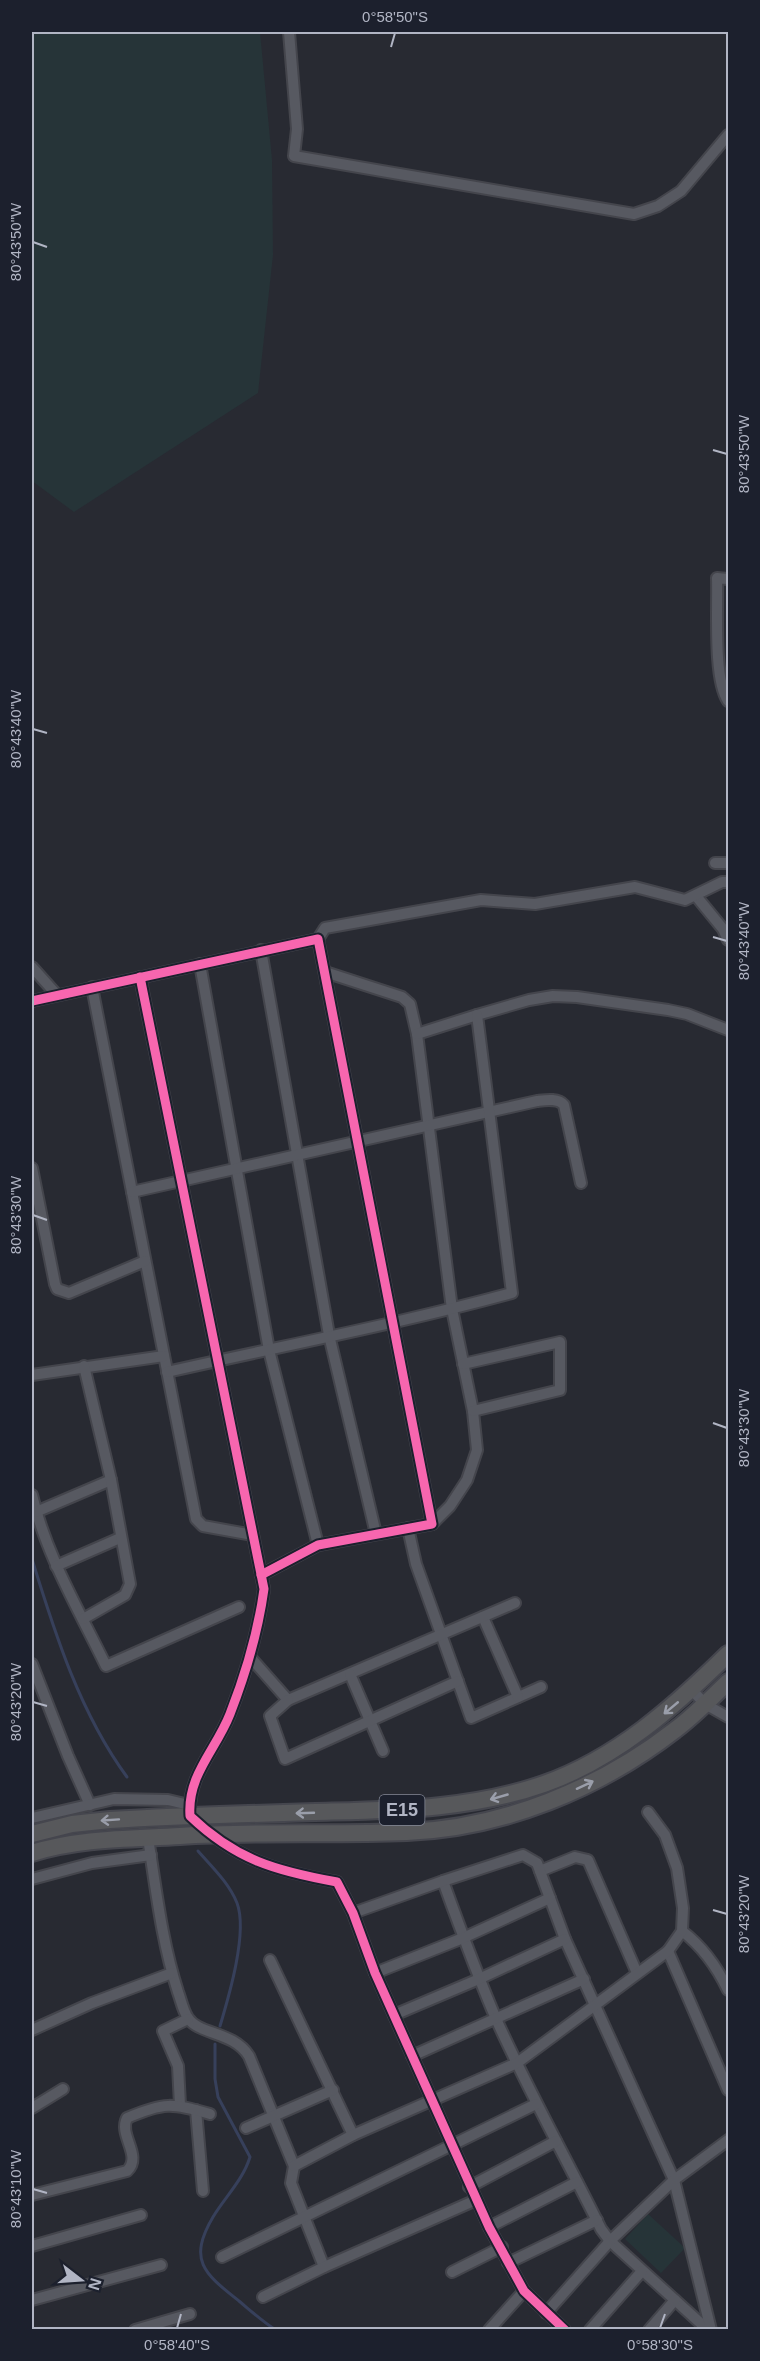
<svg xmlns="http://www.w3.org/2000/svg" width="760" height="2361" viewBox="0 0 760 2361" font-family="Helvetica,sans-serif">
<rect width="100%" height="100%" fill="#282a32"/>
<!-- green -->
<g fill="#263438">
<polygon points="32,32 260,32 272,160 273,255 258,393 74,512 32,481"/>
<polygon points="648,2214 685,2248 661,2273 625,2239"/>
</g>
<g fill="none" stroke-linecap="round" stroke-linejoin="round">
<!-- stream -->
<g stroke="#37405b" stroke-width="3">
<path d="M32,1559C55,1634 80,1713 127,1777"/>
<path d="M198,1851C212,1867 229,1883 237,1903C248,1932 229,1996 220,2026"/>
<path d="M215,2044V2079L218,2097L250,2157C243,2180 225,2197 213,2217C187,2261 205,2274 239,2301C251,2311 263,2322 276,2330"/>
</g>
<!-- minor casing -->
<g stroke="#44454c" stroke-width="14">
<g id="minor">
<polyline points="289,32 297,129 294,156 634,214 658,206 681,191 728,135"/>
<path d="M728,579L717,578C718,607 713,679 728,701"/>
<polyline points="715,863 728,863"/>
<polyline points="696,896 723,929 728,940"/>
<polyline points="318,939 325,928 481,900 535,904 635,887 685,900 722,882 728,882"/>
<polyline points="261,950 329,1335 376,1534"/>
<polyline points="200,964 269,1350 318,1545"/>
<polyline points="32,967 57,995"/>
<polyline points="325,972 402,997 410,1004 417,1034 452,1309 473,1411 477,1450 467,1480 450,1506 432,1524"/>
<path d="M140,977L264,1589C258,1633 246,1673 230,1714C216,1750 187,1775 190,1816C236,1860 276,1871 337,1882L353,1913L375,1973L489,2227L524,2291L565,2330"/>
<polyline points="92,987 196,1519 203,1526 253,1535"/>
<polyline points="32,1001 318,939 432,1524 318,1545 261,1575"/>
<polyline points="417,1034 477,1015 529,1000 553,996 577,997 668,1010 687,1014 728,1030"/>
<polyline points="32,1168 55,1284 57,1289 69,1293 145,1261"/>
<path d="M132,1192L537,1101C546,1100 558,1098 564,1105L581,1183"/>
<polyline points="463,1364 560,1342 560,1390 473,1411"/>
<path d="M167,1372C282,1346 398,1324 512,1293L477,1015"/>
<polyline points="32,1375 164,1356"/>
<path d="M32,1495C46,1555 79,1610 106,1666L239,1607"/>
<polyline points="36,1512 111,1480"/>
<polyline points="408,1528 416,1564 471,1718 541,1687"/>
<polyline points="56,1566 120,1538"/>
<polyline points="483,1617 518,1697"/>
<polyline points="83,1619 125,1595 130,1584 111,1480 84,1366"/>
<polyline points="250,1657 288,1700 515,1603"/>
<polyline points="32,1664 68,1756 90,1805"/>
<polyline points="350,1674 383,1751"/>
<polyline points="692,1690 705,1704 728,1717"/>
<polyline points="288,1700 270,1716 285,1759 458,1681"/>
<polyline points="32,1818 114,1799 168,1800 189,1805"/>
<path d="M148,1838C156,1889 162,1943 178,1992C181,2000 183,2011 188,2018C199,2035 233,2031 249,2056L294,2166L291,2183L324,2267"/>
<polyline points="540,1871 575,1857 588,1860 637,1973"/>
<polyline points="32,1879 92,1863 151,1855"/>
<path d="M443,1881C460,1928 477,1975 497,2021C529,2092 567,2160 601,2229L610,2241L708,2330"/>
<polyline points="353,1913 443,1881 523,1855 537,1863 565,1939 674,2180 711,2330"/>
<path d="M682,1931C703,1947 717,1967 728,1990"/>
<polyline points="668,1951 728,2090"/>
<polyline points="270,1960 353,2135"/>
<polyline points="375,1973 463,1938 550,1898"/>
<polyline points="394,2015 479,1979 565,1939"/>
<polyline points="32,2030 92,2003 172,1973"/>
<polyline points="412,2056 584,1979"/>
<polyline points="180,2105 178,2066 163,2031 188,2019"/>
<polyline points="32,2108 63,2089"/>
<polyline points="196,2110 203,2191"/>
<polyline points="246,2128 333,2090"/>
<polyline points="294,2166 353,2135 517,2063 668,1951 682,1931 683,1908 677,1868 665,1835 648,1812"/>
<polyline points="469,2187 556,2141"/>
<path d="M32,2195L127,2171C143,2156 118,2135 127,2118C164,2102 172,2103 210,2114"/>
<polyline points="489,2227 577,2182"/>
<polyline points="32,2246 141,2215"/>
<polyline points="222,2257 536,2104"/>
<polyline points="508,2263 597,2220"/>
<polyline points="452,2272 502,2247"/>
<polyline points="263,2297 324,2267 476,2200"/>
<polyline points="32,2300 161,2265"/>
<polyline points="546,2313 610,2241 674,2180 728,2140"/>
<polyline points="135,2330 190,2314"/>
<polyline points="489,2330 524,2291"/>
<polyline points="590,2330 642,2271"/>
<polyline points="649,2330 675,2300"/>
</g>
</g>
<!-- highway casing -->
<g stroke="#45464e" stroke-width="20">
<g id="highway">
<path d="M32,1834L72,1824L110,1820C178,1816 246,1814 315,1812C392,1810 470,1810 544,1784C617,1758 674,1707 728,1654"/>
<path d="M32,1853C80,1838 130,1839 180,1836C255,1831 331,1835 407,1832C503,1828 599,1789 675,1730C694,1716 711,1698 728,1682"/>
</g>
</g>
<!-- minor -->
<use href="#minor" stroke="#575961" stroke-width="10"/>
<!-- highway -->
<use href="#highway" stroke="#57585b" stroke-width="16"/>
<!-- cycleway casing -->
<g stroke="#1c202d" stroke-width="13">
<g id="cycleway">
<path d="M140,977L264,1589C258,1633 246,1673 230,1714C216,1750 187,1775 190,1816C236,1860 276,1871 337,1882L353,1913L375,1973L489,2227L524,2291L565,2330"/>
<polyline points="32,1001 318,939 432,1524 318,1545 261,1575"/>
</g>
</g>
<!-- cycleway -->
<use href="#cycleway" stroke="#f766af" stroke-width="9"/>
</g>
<!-- one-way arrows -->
<defs><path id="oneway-shaft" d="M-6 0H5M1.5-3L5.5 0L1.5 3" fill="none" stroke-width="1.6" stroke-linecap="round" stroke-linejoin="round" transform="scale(1.5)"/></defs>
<g stroke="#9a9eaa">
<use href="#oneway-shaft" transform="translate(671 1708) rotate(140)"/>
<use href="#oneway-shaft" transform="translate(585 1785) rotate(-25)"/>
<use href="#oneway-shaft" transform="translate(499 1797) rotate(164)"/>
<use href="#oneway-shaft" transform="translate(305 1813) rotate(178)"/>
<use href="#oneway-shaft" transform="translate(110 1820) rotate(176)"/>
</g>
<!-- ticks -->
<path fill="none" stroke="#b1b5c4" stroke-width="2" d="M391,47L395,33M33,242L47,247M713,450L727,454M33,729L47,733M713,937L727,941M33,1215L47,1220M713,1423L727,1428M33,1702L47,1706M713,1910L727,1914M33,2189L47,2193M177,2328L181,2314M660,2328L665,2314"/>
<g text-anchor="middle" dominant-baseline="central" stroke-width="6" stroke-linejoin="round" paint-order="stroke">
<!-- shield labels -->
<rect fill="#1c202d" stroke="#848897" stroke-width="1.5" x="379.5" y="1795" width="45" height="30" rx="4.5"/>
<g font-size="18" font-weight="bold" fill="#b1b5c4">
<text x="402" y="1810">E15</text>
</g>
</g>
<!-- border -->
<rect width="760" height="2361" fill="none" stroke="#1c202d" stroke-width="66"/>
<!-- north arrow -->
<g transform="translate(81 2280) rotate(107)" stroke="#1c202d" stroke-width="4.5" paint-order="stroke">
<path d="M0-4.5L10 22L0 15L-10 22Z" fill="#b1b5c4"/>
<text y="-9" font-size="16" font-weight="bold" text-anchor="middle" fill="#b1b5c4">N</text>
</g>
<rect x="33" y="33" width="694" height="2295" fill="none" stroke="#b1b5c4" stroke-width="2"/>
<g font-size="15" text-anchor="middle" fill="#b1b5c4">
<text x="395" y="22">0°58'50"S</text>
<text transform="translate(16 242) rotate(-90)" y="5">80°43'50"W</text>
<text transform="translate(744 454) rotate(-90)" y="5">80°43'50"W</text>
<text transform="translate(16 729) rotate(-90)" y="5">80°43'40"W</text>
<text transform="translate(744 941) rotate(-90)" y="5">80°43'40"W</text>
<text transform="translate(16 1215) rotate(-90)" y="5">80°43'30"W</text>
<text transform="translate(744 1428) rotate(-90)" y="5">80°43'30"W</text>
<text transform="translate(16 1702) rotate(-90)" y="5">80°43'20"W</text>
<text transform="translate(744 1914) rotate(-90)" y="5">80°43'20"W</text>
<text transform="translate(16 2189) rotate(-90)" y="5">80°43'10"W</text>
<text x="177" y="2350">0°58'40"S</text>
<text x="660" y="2350">0°58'30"S</text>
</g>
</svg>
